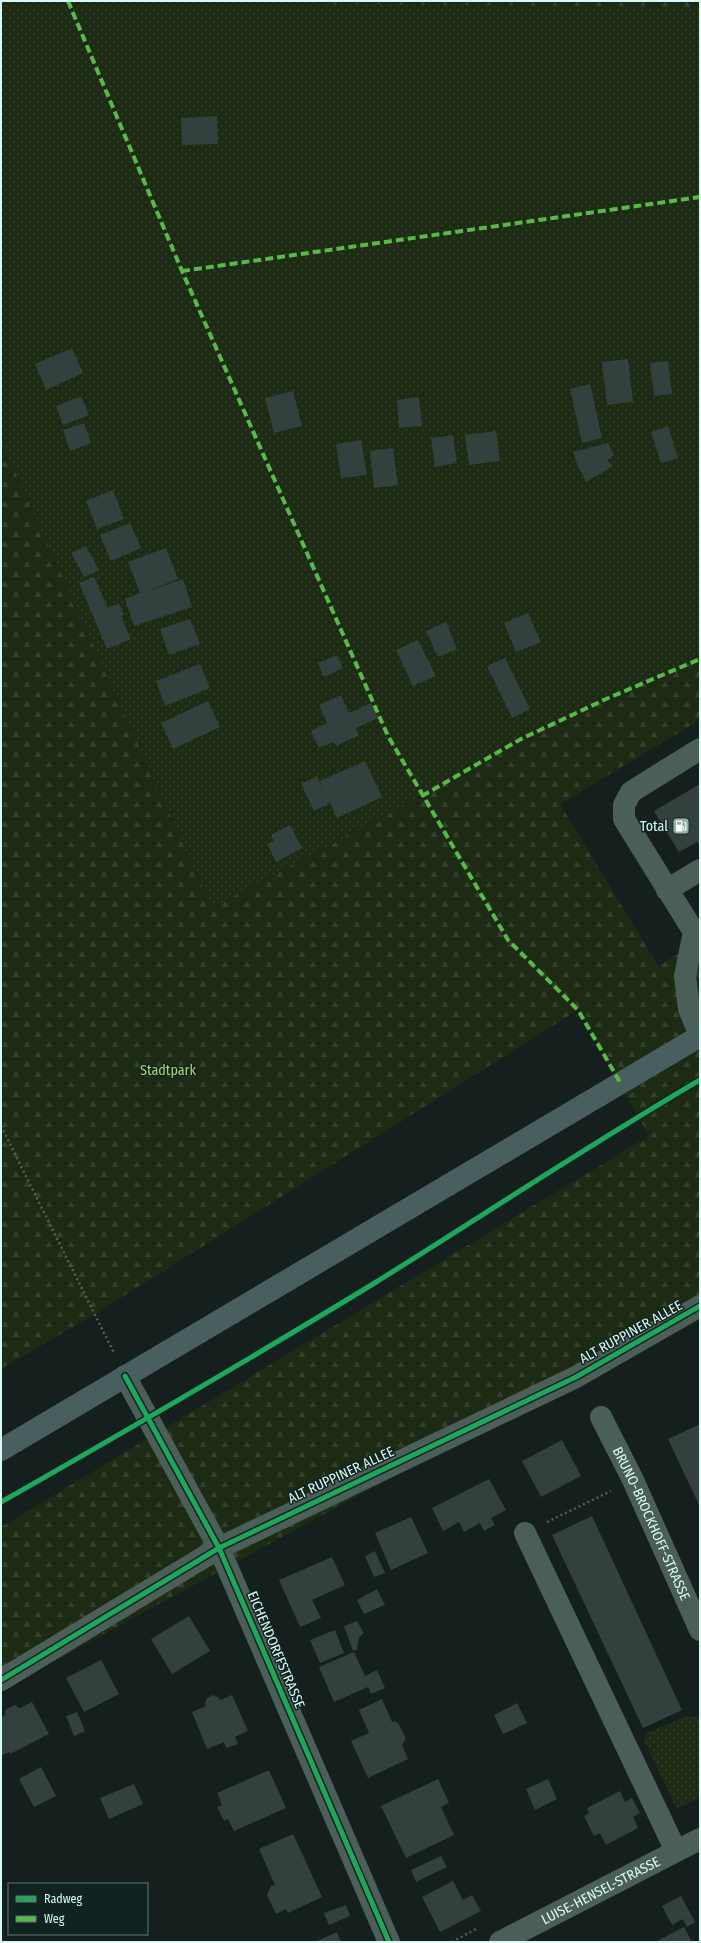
<svg xmlns="http://www.w3.org/2000/svg" width="701" height="1943" viewBox="0 0 701 1943" font-family="'Fira Sans Condensed',sans-serif">
<defs>
<pattern id="green-dots" width="8" height="8" patternUnits="userSpaceOnUse"><rect width="8" height="8" fill="#1d2b15"/><path d="M2 2h.1M6 6h.1" fill="none" stroke="#32402c" stroke-width="1.8" stroke-linecap="round"/></pattern>
<pattern id="forest-firs" width="22" height="20" patternUnits="userSpaceOnUse"><rect width="22" height="20" fill="#1d2b15"/><path d="M5 1l3.5 6h-7zM16 11l3.5 6h-7z" fill="#32402c"/></pattern>
</defs>
<rect width="100%" height="100%" fill="#151f1d"/>
<!-- green -->
<g fill="url(#green-dots)">
<polygon points="1,1 314,1 315,4 700,7 700,659 606,699 521,739 422,796 212,908 1,441"/>
<polygon points="687,1716 700,1718 700,1797 677,1809 644,1740 647,1733"/>
</g>
<!-- forest -->
<g fill="url(#forest-firs)">
<polygon points="314,1 700,1 700,7 314,4"/>
<polygon points="1,441 212,908 422,796 521,739 606,699 700,659 700,720 560,804 658,966 700,941 700,1306 576,1377 1,1690 1,1527 649,1136 578,1010 95,1314 1,1369"/>
</g>
<!-- building -->
<g fill="#33413e">
<polygon points="217,116 218,144 182,145 181,118"/>
<polygon points="72,348 83,373 46,390 35,364"/>
<polygon points="628,359 633,402 607,405 602,362"/>
<polygon points="668,361 672,394 654,396 650,363"/>
<polygon points="590,384 602,438 582,443 570,389"/>
<polygon points="293,391 302,426 274,433 265,398"/>
<polygon points="81,396 89,415 63,425 56,406"/>
<polygon points="419,397 422,426 399,428 397,400"/>
<polygon points="84,423 91,443 70,451 63,430"/>
<polygon points="668,426 678,458 661,463 651,432"/>
<polygon points="496,431 500,461 469,465 465,435"/>
<polygon points="453,435 457,463 435,467 431,438"/>
<polygon points="361,440 367,475 341,478 336,444"/>
<polygon points="608,443 614,455 607,460 613,466 586,482 578,467 573,452"/>
<polygon points="393,448 398,485 374,488 370,451"/>
<polygon points="113,490 124,519 97,529 86,501"/>
<polygon points="130,523 141,548 111,561 100,535"/>
<polygon points="86,546 99,570 84,577 71,553"/>
<polygon points="166,548 178,579 145,592 183,579 192,607 134,626 125,599 140,593 128,562"/>
<polygon points="94,577 108,608 119,603 124,615 121,616 131,639 107,649 79,583"/>
<polygon points="528,613 541,642 516,652 504,623"/>
<polygon points="190,619 200,644 169,655 160,629"/>
<polygon points="446,622 457,649 438,657 426,631"/>
<polygon points="418,640 436,676 413,686 396,650"/>
<polygon points="337,655 343,668 324,677 318,663"/>
<polygon points="505,658 530,709 512,718 487,666"/>
<polygon points="200,664 210,688 165,706 156,681"/>
<polygon points="341,695 349,713 371,703 378,718 356,728 359,735 336,746 334,742 319,748 311,731 327,723 319,705"/>
<polygon points="208,701 220,727 173,749 161,723"/>
<polygon points="365,761 382,797 337,818 330,803 314,811 301,784 317,776 326,796 320,781"/>
<polygon points="700,784 700,846 697,842 679,852 654,811"/>
<polygon points="290,825 302,848 276,862 267,844 274,841 271,835"/>
<polygon points="700,1424 700,1507 668,1439"/>
<polygon points="562,1440 581,1476 541,1497 522,1461"/>
<polygon points="489,1479 506,1510 491,1518 495,1525 484,1531 480,1523 464,1532 459,1522 443,1531 432,1508"/>
<polygon points="592,1516 682,1710 643,1728 552,1535"/>
<polygon points="411,1517 428,1553 391,1570 375,1533"/>
<polygon points="375,1551 385,1573 374,1577 365,1556"/>
<polygon points="332,1557 345,1585 312,1600 321,1618 300,1627 279,1580"/>
<polygon points="377,1589 385,1605 364,1614 357,1600"/>
<polygon points="189,1616 210,1651 172,1674 151,1639"/>
<polygon points="357,1621 364,1633 359,1637 357,1650 353,1651 344,1626"/>
<polygon points="335,1630 344,1653 320,1663 310,1640"/>
<polygon points="354,1652 365,1676 377,1670 385,1688 371,1694 368,1687 334,1702 319,1667"/>
<polygon points="101,1660 119,1694 84,1712 66,1678"/>
<polygon points="213,1695 218,1697 220,1700 232,1695 248,1731 235,1737 238,1744 226,1748 224,1742 207,1749 192,1712 206,1706 205,1703 207,1698"/>
<polygon points="382,1699 392,1722 395,1721 399,1724 406,1739 402,1745 408,1759 368,1778 351,1741 369,1733 359,1710"/>
<polygon points="32,1702 49,1734 10,1754 9,1752 1,1756 1,1717 5,1715 6,1709 15,1705 20,1708"/>
<polygon points="517,1703 527,1723 503,1734 494,1715"/>
<polygon points="77,1712 85,1731 74,1736 66,1716"/>
<polygon points="41,1767 56,1796 34,1807 19,1779"/>
<polygon points="269,1770 286,1808 234,1831 228,1819 224,1821 217,1807 222,1805 217,1793"/>
<polygon points="438,1779 449,1803 441,1807 454,1835 406,1858 381,1806"/>
<polygon points="548,1779 557,1799 535,1810 526,1789"/>
<polygon points="134,1784 143,1804 109,1819 100,1798"/>
<polygon points="620,1791 625,1802 632,1798 640,1813 633,1817 638,1828 606,1845 600,1833 594,1836 584,1816 589,1813 587,1808"/>
<polygon points="293,1834 322,1897 288,1913 286,1909 276,1914 267,1895 271,1886 275,1885 259,1849"/>
<polygon points="441,1856 447,1867 416,1882 411,1870"/>
<polygon points="453,1881 463,1900 472,1895 481,1911 440,1932 422,1897"/>
<polygon points="681,1896 695,1922 687,1927 683,1919 672,1925 662,1906"/>
<polygon points="346,1905 350,1916 329,1925 324,1913"/>
<polygon points="684,1927 692,1942 655,1942"/>
<polygon points="337,1932 341,1942 315,1942"/>
</g>
<g fill="none" stroke-linecap="round" stroke-linejoin="round">
<!-- path -->
<g stroke="#4f6253" stroke-width="2.5" stroke-dasharray="2 3" stroke-linecap="butt">
<polyline points="1,1126 114,1353"/>
<polyline points="547,1522 611,1491"/>
<polyline points="452,1942 478,1928"/>
</g>
<!-- minor -->
<g stroke="#4b5f58" stroke-width="22">
<polyline points="700,749 631,792 624,805 624,819 694,932 685,976 689,1009 700,1035"/>
<polyline points="667,890 700,870"/>
<polyline points="125,1376 219,1548 389,1942"/>
<path id="s1" d="M601,1417L633,1480L700,1630"/>
<polyline points="525,1533 676,1851"/>
<polyline points="1,1680 219,1548 576,1377 700,1306"/>
<path id="s2" d="M500,1942L700,1839"/>
</g>
<!-- major -->
<polyline stroke="#495e5e" stroke-width="22" points="1,1450 700,1036"/>
<!-- quiet -->
<g stroke="#58b947" stroke-width="4" stroke-dasharray="8 4" stroke-linecap="butt">
<polyline points="68,1 182,271 388,736 508,940 578,1010 621,1084"/>
<polyline points="182,271 700,197"/>
<polyline points="422,796 521,739 606,699 700,659"/>
</g>
<!-- cycleway casing -->
<g stroke="#112320" stroke-width="8">
<g id="cycleway">
<polyline points="125,1376 219,1548 389,1942"/>
<path d="M1,1502C126,1431 250,1359 373,1284C482,1216 589,1145 700,1080"/>
<polyline points="1,1680 219,1548 576,1377 700,1306"/>
</g>
</g>
<!-- cycleway -->
<use href="#cycleway" stroke="#20a55d" stroke-width="5"/>
</g>
<!-- icons -->
<defs>
<g id="fuel-square" transform="scale(0.9)"><rect x="-9" y="-9" width="18" height="18" rx="4" fill="#93aea7" stroke="#112320"/><path d="M-5.5-6h7V0h2V4h1.3V-2.5L3-4.5l.8-.8L6-3V5H2.5V1h-1V6h-7ZM-4.2-4.7v3.2H.2V-4.7Z" fill="#fff"/></g>
</defs>
<g fill-rule="evenodd">
<use href="#fuel-square" x="681" y="826"/>
</g>
<g text-anchor="middle" dominant-baseline="central" stroke-width="3" stroke-linejoin="round" paint-order="stroke">
<!-- poi labels -->
<g font-size="14" fill="#d7fbf2" stroke="#112320" text-anchor="end">
<text x="668" y="826">Total</text>
</g>
<!-- park labels -->
<g font-size="14" fill="#abd569" stroke="#112320">
<text x="168" y="1070">Stadtpark</text>
</g>
<!-- street labels -->
<g font-size="14" fill="#d7fbf2" stroke="#112320">
<text transform="translate(631 1332) rotate(-29)">ALT RUPPINER ALLEE</text>
<text transform="translate(341 1475) rotate(-25)">ALT RUPPINER ALLEE</text>
<text stroke="none"><textPath href="#s1" startOffset="118">BRUNO-BROCKHOFF-STRASSE</textPath></text>
<text transform="translate(276 1650) rotate(67)">EICHENDORFFSTRASSE</text>
<text stroke="none"><textPath href="#s2" startOffset="113">LUISE-HENSEL-STRASSE</textPath></text>
</g>
</g>
<!-- border -->
<rect width="701" height="1943" fill="none" stroke="#d7fbf2" stroke-width="4"/>
<!-- legend -->
<rect x="8" y="1883" width="140" height="52" fill="#112320" stroke="#607974"/>
<rect x="16" y="1896" width="20" height="6" fill="#20a55d" stroke="#607974"/>
<text x="44" y="1903" font-size="12" fill="#d7fbf2">Radweg</text>
<rect x="16" y="1916" width="20" height="6" fill="#58b947" stroke="#607974"/>
<text x="44" y="1923" font-size="12" fill="#d7fbf2">Weg</text>
</svg>
